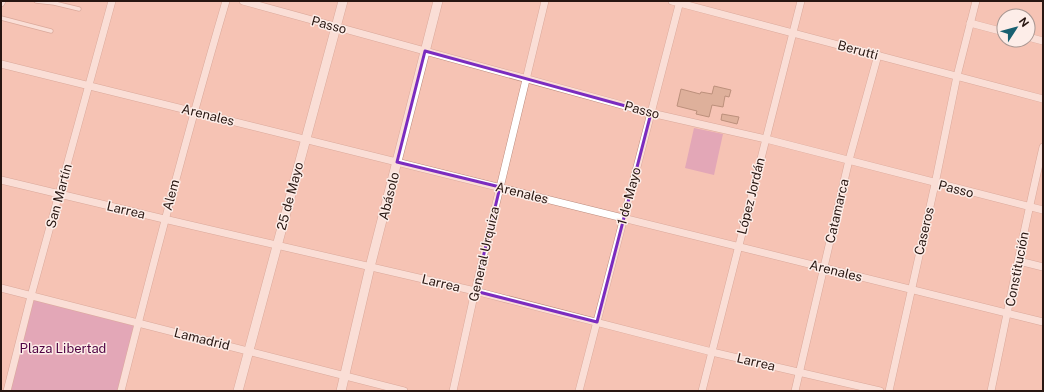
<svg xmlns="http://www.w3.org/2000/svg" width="1044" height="392" viewBox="0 0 1044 392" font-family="'Public Sans',sans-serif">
<rect width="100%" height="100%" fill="#f6c3b4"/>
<!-- green -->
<g fill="#cc85ba">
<polygon points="694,128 723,134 714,175 685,168"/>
<polygon points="31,296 138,323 121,391 7,391"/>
</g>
<!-- building -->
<g fill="#c1997c" stroke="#765237">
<polygon points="714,86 731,90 729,97 725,96 723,107 712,105 709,117 696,114 697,111 677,106 681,89 700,94 701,92 712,94"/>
<polygon points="722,114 739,117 737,124 721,120"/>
</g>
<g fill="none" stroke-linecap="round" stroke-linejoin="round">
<!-- service casing -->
<g stroke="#ba8a7c" stroke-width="5">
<g id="service">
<polyline points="36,1 54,3 79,9"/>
<polyline points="1,18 51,31"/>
</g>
</g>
<!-- minor casing -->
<g stroke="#ba8a7c" stroke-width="8">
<g id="minor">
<polyline points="243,1 651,113 766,139 1043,210"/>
<polyline points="672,1 1043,99"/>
<polyline points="1,3 2,1"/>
<polyline points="970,23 1004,32"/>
<polyline points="1028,37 1043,41"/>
<polyline points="1,64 1043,322"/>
<polyline points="1,180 164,219 475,291 712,352 880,391"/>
<polyline points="1019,261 1043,267"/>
<polyline points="1,288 404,391"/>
<polyline points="7,391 31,296 112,1"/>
<path d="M121,391C154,260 188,130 226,1"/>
<polyline points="453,391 475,291 545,1"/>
<polyline points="579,391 680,1"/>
<polyline points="702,391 801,1"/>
<polyline points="795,391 849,160 878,55"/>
<polyline points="889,391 935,184 957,76 976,1"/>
<path d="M991,391C1008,310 1024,228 1043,147"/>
</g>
</g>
<!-- tertiary casing -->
<g stroke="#ba8a7c" stroke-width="10">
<g id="tertiary">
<polyline points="238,391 343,1"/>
<polyline points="341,391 370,267 438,1"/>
</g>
</g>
<!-- service -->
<use href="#service" stroke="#fff" stroke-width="3.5"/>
<!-- minor -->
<use href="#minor" stroke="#fff" stroke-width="7"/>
<!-- tertiary -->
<use href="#tertiary" stroke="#fff" stroke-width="9"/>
</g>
<!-- marked area -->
<path d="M0 0H1044V392H0ZM425,51L651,113L597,322L475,291L500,187L397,162Z" fill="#f6c3b4" fill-opacity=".55" fill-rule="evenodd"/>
<path fill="none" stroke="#7b2cbf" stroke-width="3" stroke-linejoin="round" d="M425,51L651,113L597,322L475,291L500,187L397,162Z"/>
<g text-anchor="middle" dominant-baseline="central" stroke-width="3" stroke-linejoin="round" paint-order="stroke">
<!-- street labels -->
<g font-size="13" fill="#281611" stroke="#fdede8">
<text transform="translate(329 25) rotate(15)">Passo</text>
<text transform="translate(858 50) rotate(15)">Berutti</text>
<text transform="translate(642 110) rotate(15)">Passo</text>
<text transform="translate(208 115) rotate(14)">Arenales</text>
<text transform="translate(956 189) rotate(14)">Passo</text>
<text transform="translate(522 193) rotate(14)">Arenales</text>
<text transform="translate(171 195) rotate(-75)">Alem</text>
<text transform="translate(59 196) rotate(-75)">San Martín</text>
<text transform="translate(290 196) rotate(-75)">25 de Mayo</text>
<text transform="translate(389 196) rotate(-76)">Abásolo</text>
<text transform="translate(629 196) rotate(-75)">1 de Mayo</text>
<text transform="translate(751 196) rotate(-76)">López Jordán</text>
<text transform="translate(126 210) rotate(13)">Larrea</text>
<text transform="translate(837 211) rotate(-77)">Catamarca</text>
<text transform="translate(924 231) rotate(-77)">Caseros</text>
<text transform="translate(484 254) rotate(-77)">General Urquiza</text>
<text transform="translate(1017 269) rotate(-79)">Constitución</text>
<text transform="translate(836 271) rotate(14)">Arenales</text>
<text transform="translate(441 283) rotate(13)">Larrea</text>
<text transform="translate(202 339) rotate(14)">Lamadrid</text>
<text transform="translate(756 362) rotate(13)">Larrea</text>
</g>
<!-- park labels -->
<g font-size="13" fill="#500444" stroke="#fdede8">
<text x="63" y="348">Plaza Libertad</text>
</g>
</g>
<!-- border -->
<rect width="1044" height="392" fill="none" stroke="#281611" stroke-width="4"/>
<!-- north arrow -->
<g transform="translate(1016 28) rotate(54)"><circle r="19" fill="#fdede8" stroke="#a89792"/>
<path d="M0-3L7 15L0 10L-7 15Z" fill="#186070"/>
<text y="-6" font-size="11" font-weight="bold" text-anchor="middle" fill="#281611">N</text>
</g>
</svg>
